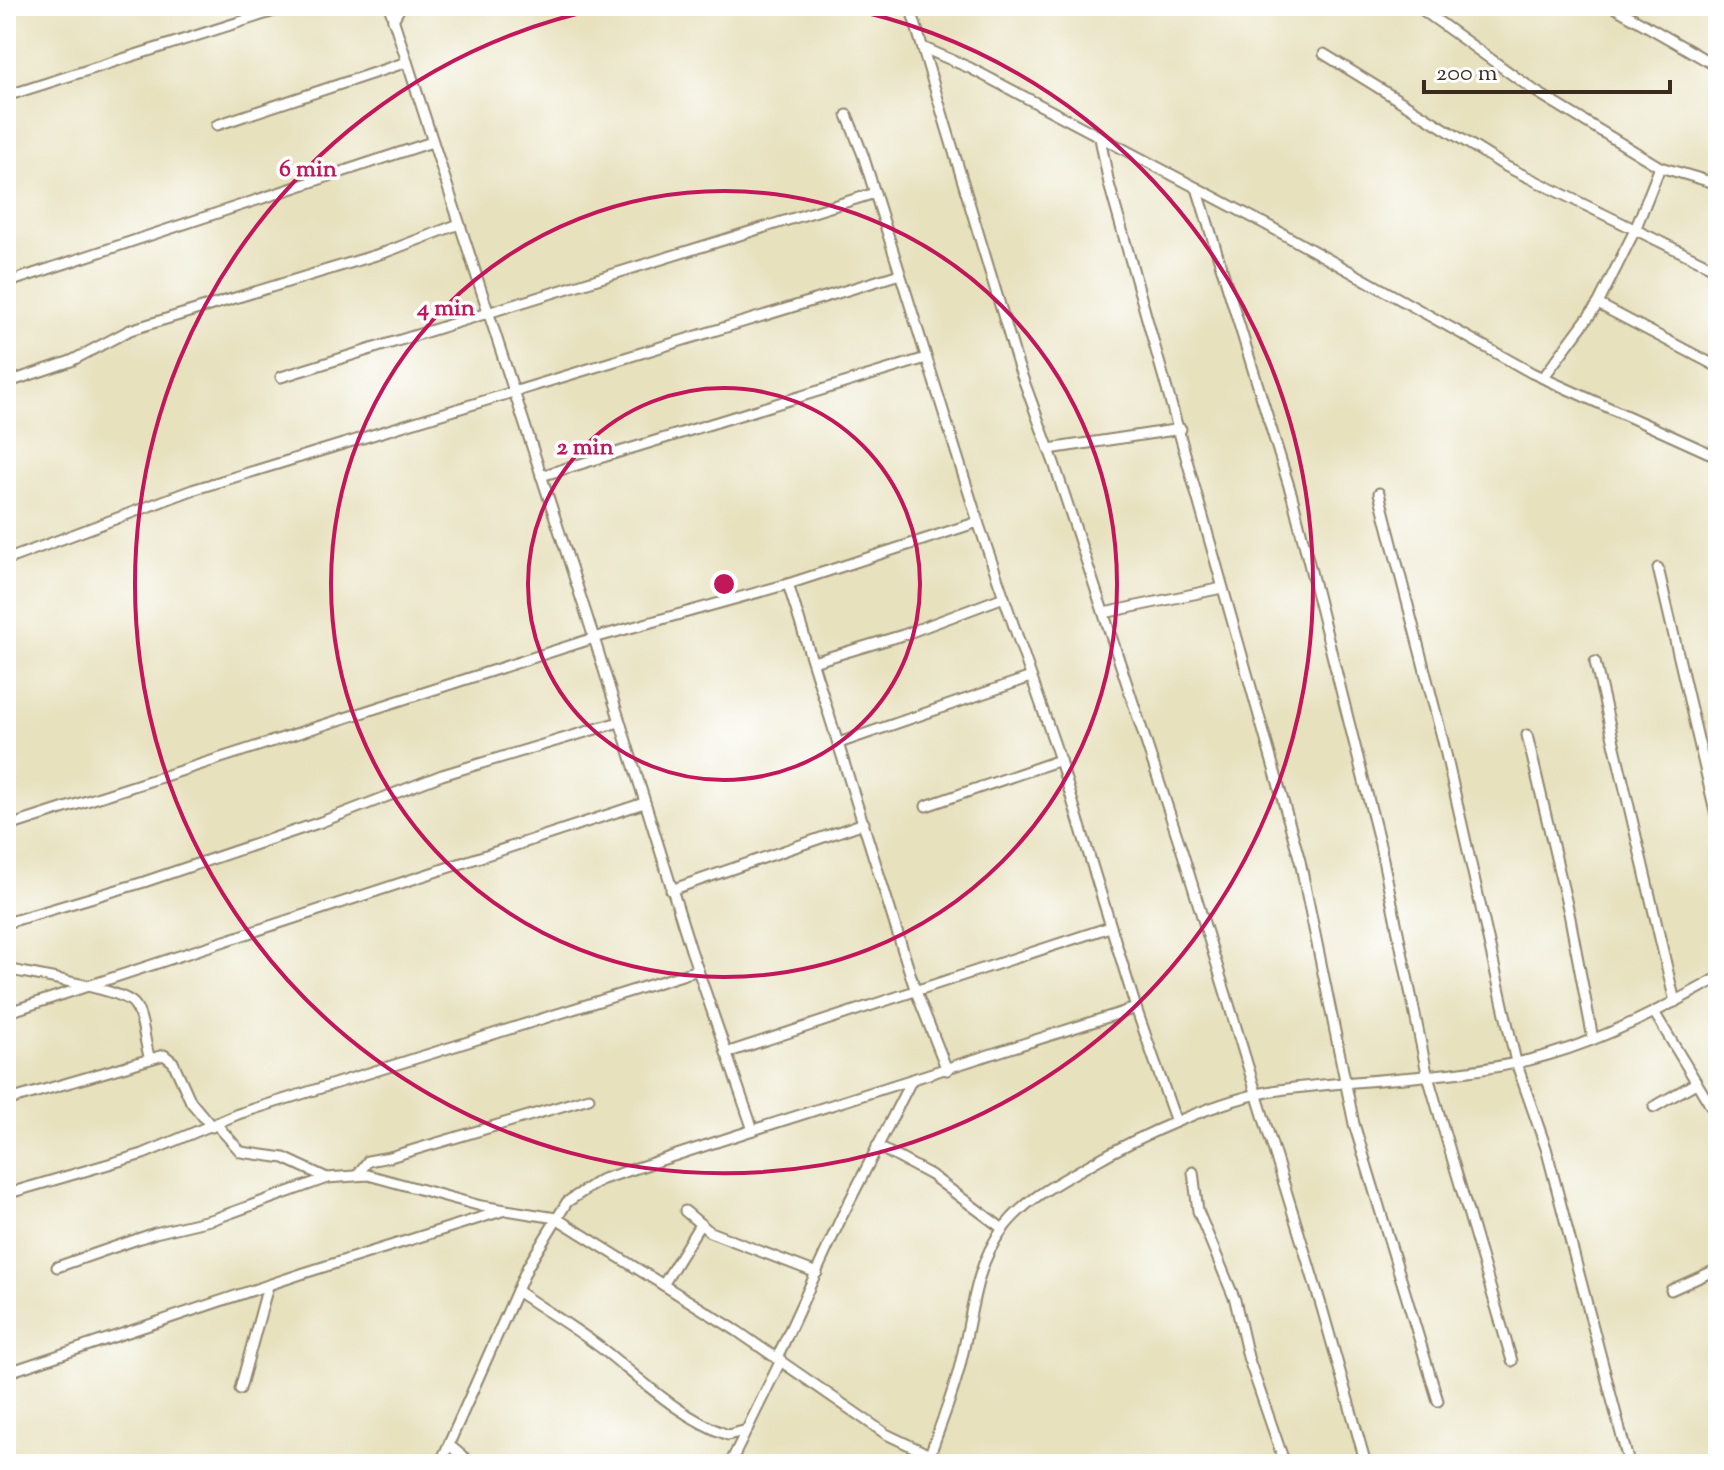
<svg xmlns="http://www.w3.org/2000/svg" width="1724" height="1470" viewBox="0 0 1724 1470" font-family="'Sorts Mill Goudy',serif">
<rect width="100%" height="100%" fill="#fff"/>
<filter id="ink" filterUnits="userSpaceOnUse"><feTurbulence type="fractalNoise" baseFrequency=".0125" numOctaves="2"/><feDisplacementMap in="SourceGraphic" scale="16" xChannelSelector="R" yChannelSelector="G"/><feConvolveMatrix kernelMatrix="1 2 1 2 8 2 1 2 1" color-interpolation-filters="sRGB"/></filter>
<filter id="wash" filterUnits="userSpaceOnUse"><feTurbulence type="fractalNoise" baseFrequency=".006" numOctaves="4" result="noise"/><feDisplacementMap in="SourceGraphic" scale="32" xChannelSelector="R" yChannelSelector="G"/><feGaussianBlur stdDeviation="1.8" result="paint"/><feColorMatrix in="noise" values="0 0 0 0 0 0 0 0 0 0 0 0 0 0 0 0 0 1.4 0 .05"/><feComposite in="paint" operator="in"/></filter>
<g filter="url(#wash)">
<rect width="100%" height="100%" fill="#e7e1be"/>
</g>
<g filter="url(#ink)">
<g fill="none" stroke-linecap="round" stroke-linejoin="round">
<!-- minor casing -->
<g stroke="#91866e" stroke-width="13">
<g id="minor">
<polyline points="389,6 594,638 691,950 753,1130 1136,1008 1176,1122"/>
<polyline points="910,6 1018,365 1054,463 1182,851 1322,1308 1366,1464"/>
<polyline points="1417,6 1535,91 1660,167"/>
<polyline points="1612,6 1718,67"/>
<polyline points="6,7 10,6"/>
<polyline points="393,20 401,6"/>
<polyline points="924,48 970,68 1267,225 1532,373 1718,457"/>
<polyline points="1324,54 1505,166 1718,270"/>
<polyline points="6,96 290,6"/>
<polyline points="217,125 407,62"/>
<polyline points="1100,138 1109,184 1300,861 1354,1124 1438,1401"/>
<polyline points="1197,188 1292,496 1380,845 1427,1073 1512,1361"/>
<polyline points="6,283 432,142"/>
<polyline points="1598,304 1635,230 1660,167 1718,184"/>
<polyline points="281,377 875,193"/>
<polyline points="1543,378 1598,304 1718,367"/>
<polyline points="6,383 71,361 130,330 386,252 459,224"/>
<polyline points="1049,449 1181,429"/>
<polyline points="541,476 926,358"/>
<polyline points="1379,493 1443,741 1516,1062 1546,1148 1629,1464"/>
<polyline points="978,522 1058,754 1136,1008"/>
<polyline points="6,560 192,490 900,274"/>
<polyline points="1658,568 1718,824"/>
<polyline points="788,584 978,522 863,155 847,115"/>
<polyline points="1104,613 1222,588"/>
<polyline points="813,662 903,635 1004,597"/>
<polyline points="1595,662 1675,1002"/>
<polyline points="1527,735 1569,913 1593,1039"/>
<polyline points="839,743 1031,677"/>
<polyline points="926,806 1060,760"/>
<polyline points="6,827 594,638 788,584 915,989 947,1070"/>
<polyline points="671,890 864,823"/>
<polyline points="6,923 144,882 321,822 442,775 619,722"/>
<path d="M6,969C29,974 123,989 134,1004C144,1016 144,1043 150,1059"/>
<polyline points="1654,1012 1718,1118"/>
<polyline points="6,1013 644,803"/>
<polyline points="726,1053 1110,927"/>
<polyline points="6,1101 164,1055 173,1062 191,1102 212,1127"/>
<polyline points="1654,1107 1694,1084"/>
<polyline points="217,1125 241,1152 284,1158 327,1178 368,1175 481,1206 556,1218 737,1331 886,1434 930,1455"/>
<polyline points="877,1146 931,1175 1003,1229"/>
<polyline points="1193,1172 1198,1211 1235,1300 1248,1357 1285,1464"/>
<polyline points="358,1174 368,1161 390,1157 589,1098"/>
<polyline points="6,1194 143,1154 238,1114 698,970"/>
<polyline points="685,1211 710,1232 817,1273"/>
<polyline points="57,1267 155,1233 214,1219 327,1178"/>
<polyline points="663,1285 699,1226"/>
<polyline points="1671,1290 1718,1269"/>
<path d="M517,1291C546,1311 577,1329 605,1351C644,1382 681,1418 728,1435L747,1430"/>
<polyline points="777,1358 842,1216 911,1081"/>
<polyline points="6,1373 304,1273 502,1211"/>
<polyline points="240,1389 268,1286"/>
<polyline points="449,1445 472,1464"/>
<polyline points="440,1464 528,1266 567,1202 600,1180 753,1130"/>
<polyline points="730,1464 781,1360"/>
<path d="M927,1464C938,1429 953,1397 961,1361C972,1317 974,1267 1002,1230C1024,1200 1057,1183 1089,1165C1139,1136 1222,1098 1279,1090C1364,1078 1466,1079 1548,1055C1607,1038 1664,1008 1718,978"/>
</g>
</g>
<!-- minor -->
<use href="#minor" stroke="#fff" stroke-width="9"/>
</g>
</g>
<!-- distance rings -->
<g fill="none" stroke="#c2185b" stroke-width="4">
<circle cx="724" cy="584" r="196"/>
<circle cx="724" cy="584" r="393"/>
<path d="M841 7A589 589 0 1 1 607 7"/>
</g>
<circle cx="724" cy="584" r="12" fill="#c2185b" stroke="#fff" stroke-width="4"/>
<g font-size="24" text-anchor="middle" font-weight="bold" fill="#c2185b" stroke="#fff" stroke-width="7" stroke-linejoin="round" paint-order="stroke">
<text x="308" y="176">6 min</text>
<text x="446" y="315">4 min</text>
<text x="585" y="454">2 min</text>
</g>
<!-- margin -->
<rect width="1724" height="1470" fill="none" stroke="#fff" stroke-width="32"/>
<!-- scale -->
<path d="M1424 80v12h246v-12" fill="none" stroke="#3b2a1e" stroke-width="4"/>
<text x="1436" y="80" font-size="24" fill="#3b2a1e" stroke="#ffffff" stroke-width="6" paint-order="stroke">200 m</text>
</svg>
